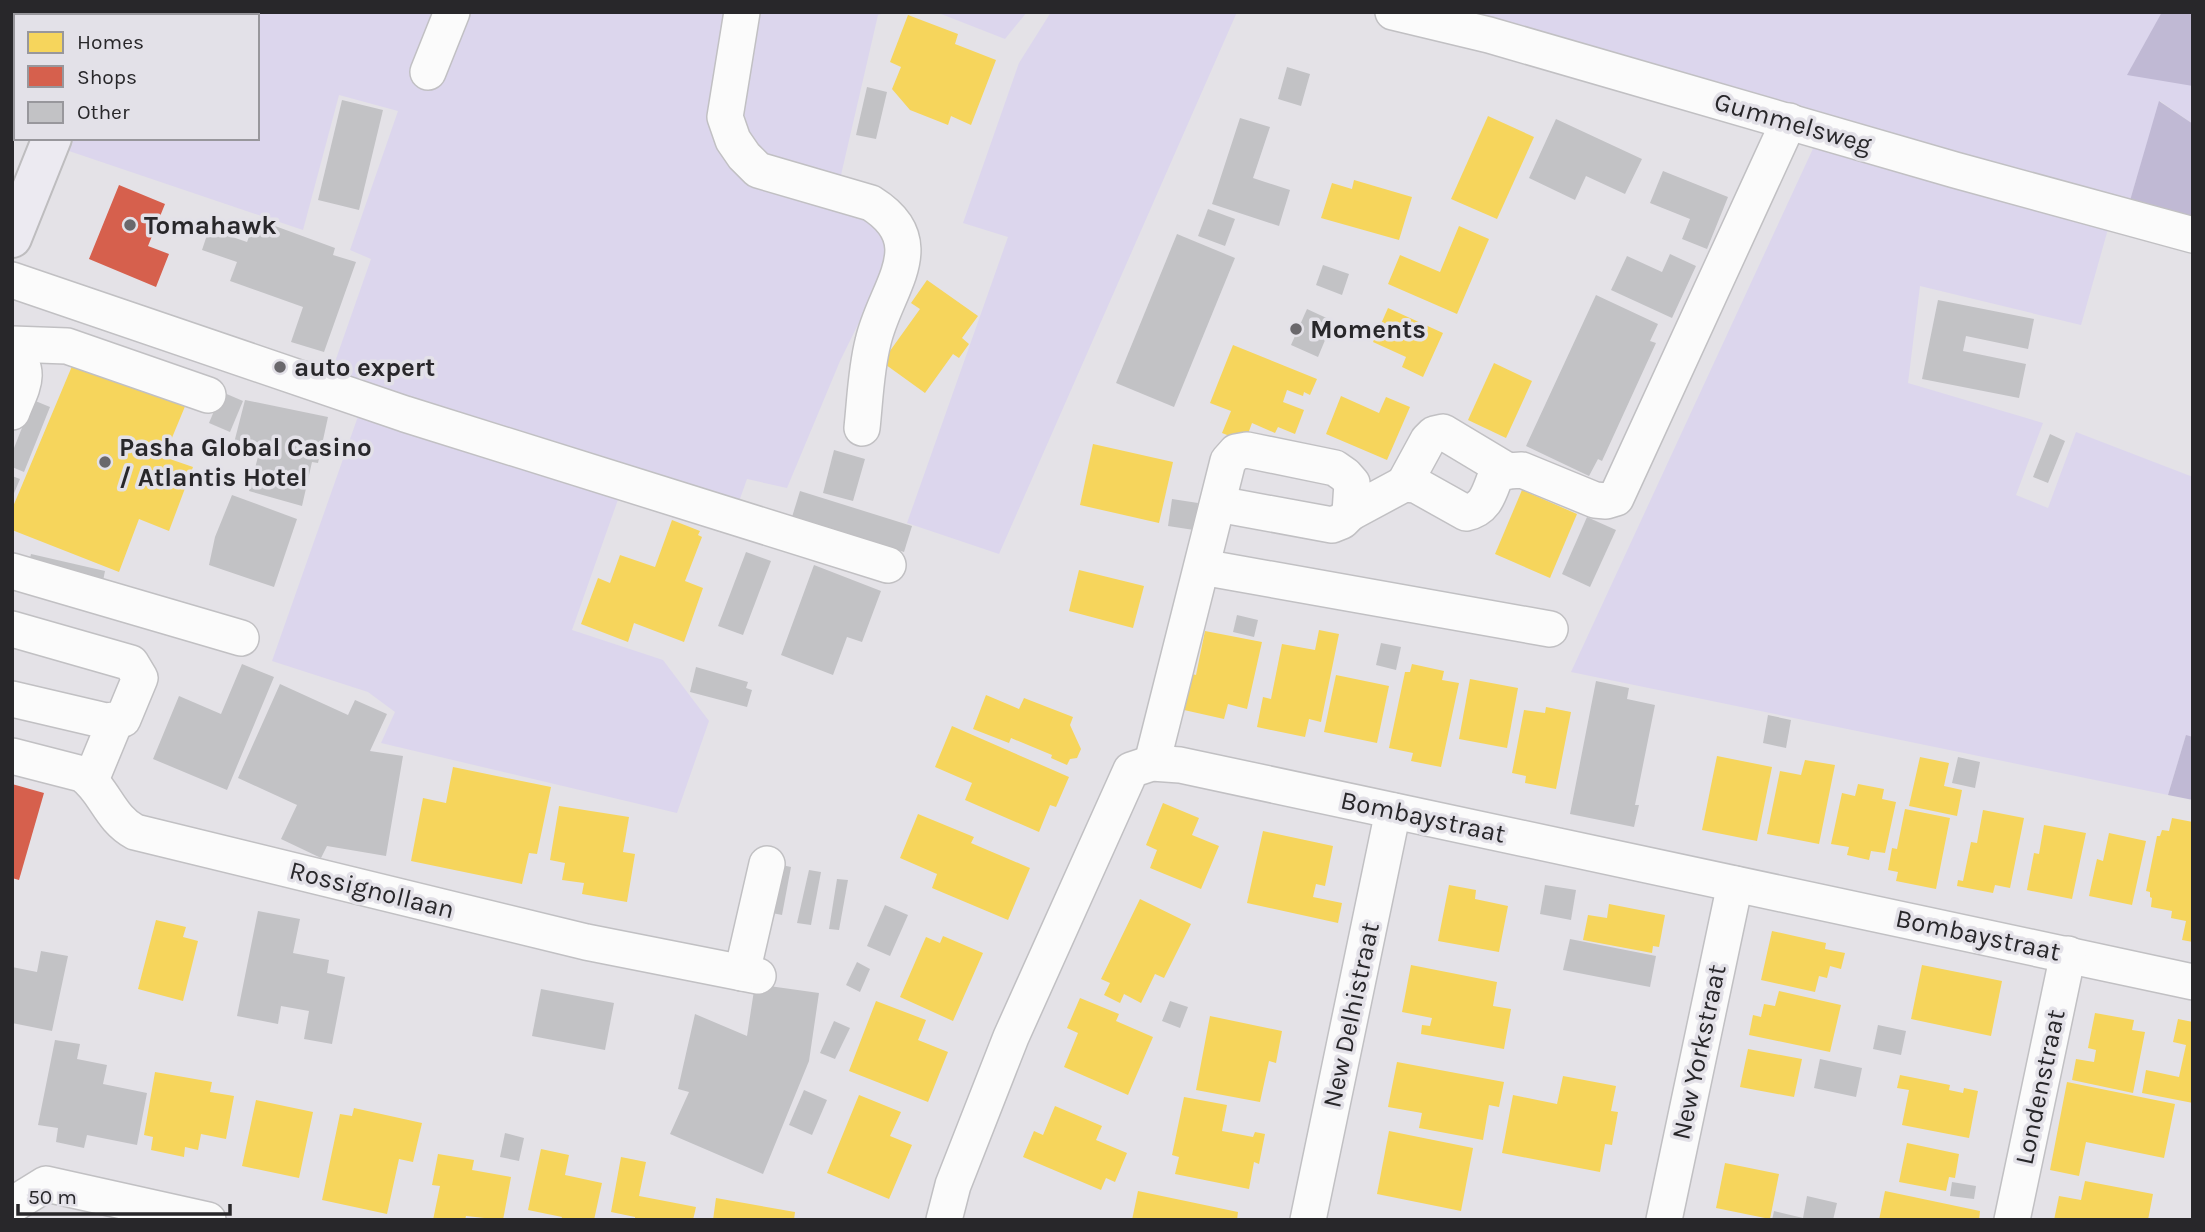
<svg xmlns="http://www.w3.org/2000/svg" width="2205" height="1232" viewBox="0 0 2205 1232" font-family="Karla,sans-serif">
<rect width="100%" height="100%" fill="#e4e2e7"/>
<!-- green -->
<g fill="#dcd6ed">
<polygon points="125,12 433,12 431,18 460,12 730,12 711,118 720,154 752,182 794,199 908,223 840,361 787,488 747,479 736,510 329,379 371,259 350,250 398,111 339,95 303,230 66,150 71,138 257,138 257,16 124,16"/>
<polygon points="749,12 888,12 878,15 838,188 738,144"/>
<polygon points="936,12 1027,12 1005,39"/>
<polygon points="1051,12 1237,12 999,554 907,523 1008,237 963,223 1019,63"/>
<polygon points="1440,12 2193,12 2193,124 2160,101 2129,204"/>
<polygon points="1817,140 2108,229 2081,325 1920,286 1908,383 2043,423 2016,495 2048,508 2076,432 2193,477 2193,737 2186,736 2168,795 1571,672"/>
<polygon points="362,405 621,491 572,630 663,660 709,721 677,813 381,743 395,712 368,692 272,661"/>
</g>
<!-- forest -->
<g fill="#c0b9d4">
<polygon points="2162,12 2193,12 2193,86 2127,75"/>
<polygon points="2159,101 2193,124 2193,223 2129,204"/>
<polygon points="2186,735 2193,737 2193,800 2168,795"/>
</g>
<!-- homes -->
<g fill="#f6d55c">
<polygon points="908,15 958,34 955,44 996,60 971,125 951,116 948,125 910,110 892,89 901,67 890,62"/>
<polygon points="1488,116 1534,137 1497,219 1451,199"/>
<polygon points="1354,180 1412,197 1399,240 1321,218 1332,183 1352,189"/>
<polygon points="1459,226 1489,239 1457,314 1388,284 1400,255 1440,272"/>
<polygon points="927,280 978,316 962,338 969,344 959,358 953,354 925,393 882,362 920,309 911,303"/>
<polygon points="1388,308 1443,333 1423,377 1402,367 1406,357 1373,342"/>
<polygon points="1233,345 1317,379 1310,395 1304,392 1303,396 1287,390 1283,402 1304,410 1295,434 1278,427 1275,433 1252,423 1245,442 1222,433 1231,411 1210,403"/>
<polygon points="75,359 186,404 164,457 193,467 169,531 139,519 119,572 12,530 12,509"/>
<polygon points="1494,363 1532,381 1506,438 1468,420"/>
<polygon points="1341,396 1379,413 1386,397 1410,407 1387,460 1326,434"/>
<polygon points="1093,444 1173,462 1159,523 1080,505"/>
<polygon points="1522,490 1577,514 1550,578 1495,554"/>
<polygon points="672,520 700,531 698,535 702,537 685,581 703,588 684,642 634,623 628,642 581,624 598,578 610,583 620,555 655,567"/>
<polygon points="1079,570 1144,586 1133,628 1069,611"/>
<polygon points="1319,630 1339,634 1321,722 1309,719 1305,737 1257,727 1263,697 1271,699 1282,644 1315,650"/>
<polygon points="1205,631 1262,642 1247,709 1228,704 1224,719 1184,710 1192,674 1196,675"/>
<polygon points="1412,664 1444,671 1442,680 1459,683 1441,767 1411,761 1413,753 1389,748 1405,672 1410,672"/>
<polygon points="1336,675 1389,686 1377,743 1324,732"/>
<polygon points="1470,679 1518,688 1507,748 1459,739"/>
<polygon points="986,695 1019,709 1024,698 1073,717 1070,725 1081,749 1077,758 1070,759 1067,765 1051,758 1052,755 1011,738 1009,743 973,729"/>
<polygon points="1546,707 1571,712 1556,789 1525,783 1526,776 1512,773 1524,710 1545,713"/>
<polygon points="952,726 1069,777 1056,807 1050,805 1039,832 965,800 972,783 935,767"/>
<polygon points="1717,756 1772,767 1757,841 1702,830"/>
<polygon points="1920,757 1949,763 1944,786 1962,790 1957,816 1909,806"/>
<polygon points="1805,760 1835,765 1819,844 1767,834 1780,771 1801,775"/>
<polygon points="453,767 551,787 537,854 529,853 522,884 411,861 423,798 446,803"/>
<polygon points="1858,784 1884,789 1882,799 1896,802 1885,853 1871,851 1869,860 1847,855 1849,847 1831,844 1842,793 1855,796"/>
<polygon points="1163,803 1199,818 1192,835 1219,846 1201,889 1150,868 1157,850 1146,845"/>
<polygon points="559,806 629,817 623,852 635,854 627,902 582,894 584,883 562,880 565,863 550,860"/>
<polygon points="1905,809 1950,818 1936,889 1896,881 1898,872 1888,870 1892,848 1897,849"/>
<polygon points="1983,810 2024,818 2010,888 1995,885 1993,893 1957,886 1958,880 1963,881 1971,842 1977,843"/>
<polygon points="918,814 974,837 971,843 1030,868 1008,920 932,888 937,874 900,858"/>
<polygon points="2172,818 2193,822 2193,942 2182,940 2186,921 2171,918 2172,911 2151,907 2152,898 2150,897 2150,892 2146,891 2157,836 2160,836 2162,830 2169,831"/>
<polygon points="2044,825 2086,833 2072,899 2027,890 2034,853 2039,854"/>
<polygon points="1263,831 1333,846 1325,886 1316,884 1313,897 1342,903 1338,923 1247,903"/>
<polygon points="2109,833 2146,841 2132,905 2089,896 2097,859 2103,861"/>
<polygon points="1449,885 1476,890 1475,899 1508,906 1499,952 1438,941"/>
<polygon points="1140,899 1191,924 1164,978 1155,974 1141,1003 1124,994 1120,1003 1104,995 1110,983 1101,979"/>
<polygon points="1609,904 1665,915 1659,947 1653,946 1652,953 1583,940 1588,915 1607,918"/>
<polygon points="156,920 186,927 183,937 198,941 183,1001 138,989"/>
<polygon points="1772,931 1826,943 1825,949 1845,953 1841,969 1830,966 1827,978 1819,976 1815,992 1761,980"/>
<polygon points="943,936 983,953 953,1021 900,997 926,937 940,943"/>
<polygon points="1411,965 1497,982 1493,1006 1511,1009 1504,1049 1421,1034 1422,1025 1430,1026 1432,1018 1402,1012"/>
<polygon points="1922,965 2002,981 1991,1036 1911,1019"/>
<polygon points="1779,991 1841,1005 1830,1052 1749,1035 1753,1015 1761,1017 1764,1004 1775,1006"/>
<polygon points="1080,998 1119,1014 1116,1021 1153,1037 1128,1095 1064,1067 1078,1033 1067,1028"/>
<polygon points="876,1001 926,1020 918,1040 948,1052 928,1102 849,1071"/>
<polygon points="2095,1013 2134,1020 2132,1030 2145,1032 2133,1093 2072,1080 2076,1059 2094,1062 2096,1050 2088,1048"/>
<polygon points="1210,1016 1282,1031 1276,1063 1269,1061 1260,1102 1196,1090"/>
<polygon points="2178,1019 2193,1022 2193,1103 2142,1093 2146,1070 2179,1077 2186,1045 2173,1042"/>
<polygon points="1748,1049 1802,1059 1794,1097 1740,1087"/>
<polygon points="1397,1062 1504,1082 1499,1107 1489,1105 1483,1140 1419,1128 1422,1113 1388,1107"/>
<polygon points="155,1072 212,1082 210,1092 234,1096 226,1139 201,1134 198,1150 185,1147 184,1157 151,1150 153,1137 144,1135"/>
<polygon points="1900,1075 1950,1085 1949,1090 1963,1093 1964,1088 1978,1091 1969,1138 1902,1125 1909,1090 1897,1088"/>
<polygon points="1563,1076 1616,1086 1611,1111 1618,1112 1612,1145 1605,1144 1600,1172 1502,1153 1513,1095 1557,1104"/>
<polygon points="2067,1082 2175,1104 2164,1158 2086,1142 2079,1176 2050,1170"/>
<polygon points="859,1095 901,1112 890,1136 912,1145 889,1199 827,1173"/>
<polygon points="1184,1097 1227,1105 1222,1131 1253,1137 1255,1132 1265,1134 1259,1164 1254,1162 1249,1189 1175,1174 1179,1157 1172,1155"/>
<polygon points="256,1100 313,1112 299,1178 242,1166"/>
<polygon points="1055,1106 1102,1126 1096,1140 1127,1153 1115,1182 1106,1178 1101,1190 1023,1157 1034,1131 1043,1135"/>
<polygon points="354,1108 422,1123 413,1162 399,1159 387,1214 322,1200 340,1114 352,1116"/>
<polygon points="1389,1131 1473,1148 1461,1211 1377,1194"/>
<polygon points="1907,1143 1959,1154 1955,1178 1949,1177 1946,1191 1899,1182"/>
<polygon points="541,1149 569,1155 565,1175 602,1183 594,1220 561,1220 562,1217 528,1210"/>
<polygon points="438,1154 474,1160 472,1170 511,1177 503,1220 466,1216 465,1220 433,1220 440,1186 432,1185"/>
<polygon points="621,1157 646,1162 639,1196 696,1207 693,1220 635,1220 635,1217 611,1212"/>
<polygon points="1725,1163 1779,1174 1770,1219 1716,1208"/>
<polygon points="2085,1181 2153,1194 2148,1220 2054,1220 2059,1196 2081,1200"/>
<polygon points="1138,1191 1238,1212 1237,1220 1132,1220"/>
<polygon points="1885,1191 1980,1211 1979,1220 1879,1220"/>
<polygon points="716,1198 795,1212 794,1220 713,1220"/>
</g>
<!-- shops -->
<g fill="#d6604d">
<polygon points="12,91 16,92 16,130 12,129"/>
<polygon points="119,185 165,204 148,246 169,254 156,287 89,259"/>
<polygon points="12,784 44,793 19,880 12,878"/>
</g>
<!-- building -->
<g fill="#c2c2c5">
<polygon points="12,12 34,12 42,16 16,16 16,51 12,50"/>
<polygon points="1287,67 1310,74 1301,106 1278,99"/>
<polygon points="867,87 887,92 876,139 856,135"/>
<polygon points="342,100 383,110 359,210 318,200"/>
<polygon points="1240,118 1270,127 1253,178 1290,190 1279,226 1212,204"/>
<polygon points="1556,119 1642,159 1625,194 1586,176 1575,200 1529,178"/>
<polygon points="1663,171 1728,197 1707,249 1682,239 1690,219 1650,203"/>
<polygon points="1208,209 1235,219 1225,246 1198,236"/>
<polygon points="256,219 335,248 333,255 356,262 324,352 291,342 303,307 230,281 237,262 202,250 209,229 247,242"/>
<polygon points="1177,234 1235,258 1174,407 1116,383"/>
<polygon points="1670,254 1696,266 1672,318 1611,290 1627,256 1662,272"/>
<polygon points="1323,265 1349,274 1342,295 1316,285"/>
<polygon points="1596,295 1658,324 1650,341 1656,343 1602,461 1598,459 1589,476 1526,446"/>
<polygon points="1938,300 2034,319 2028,349 1966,336 1963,351 2026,364 2019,398 1922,379"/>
<polygon points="1307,309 1333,321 1318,357 1291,345"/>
<polygon points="222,392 243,401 230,432 209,423"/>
<polygon points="33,400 50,407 24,472 12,467 12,453"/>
<polygon points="245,400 328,417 318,463 312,462 302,506 249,491 260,449 234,443"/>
<polygon points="2050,434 2065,441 2048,483 2033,477"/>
<polygon points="834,450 865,459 853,501 823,493"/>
<polygon points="12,476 20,479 12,498"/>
<polygon points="800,491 912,526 904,552 792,517"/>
<polygon points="232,495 297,519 274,587 209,565 215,537"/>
<polygon points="1172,499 1198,503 1194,530 1168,526"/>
<polygon points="1587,517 1616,530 1590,587 1562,574"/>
<polygon points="746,552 771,561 743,635 718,626"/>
<polygon points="31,554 105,571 103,581 29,563"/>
<polygon points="814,565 881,591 862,642 847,637 833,675 781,655"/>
<polygon points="1237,615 1258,620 1254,637 1233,632"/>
<polygon points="1381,643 1401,647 1396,670 1376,665"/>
<polygon points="242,664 274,677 227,790 153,759 179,696 221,714"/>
<polygon points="696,667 748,682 746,688 752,690 747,707 690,692"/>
<polygon points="1596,681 1629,688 1627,699 1655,705 1635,805 1639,805 1634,827 1570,814"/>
<polygon points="280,684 348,715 355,700 387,714 370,751 403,756 386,856 327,846 321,858 281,839 297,805 238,778"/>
<polygon points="1768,715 1791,720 1786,748 1763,743"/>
<polygon points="1958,757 1980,762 1975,788 1952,783"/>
<polygon points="777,864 791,867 782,915 767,912"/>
<polygon points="809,870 821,872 811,925 797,923"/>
<polygon points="837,879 848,880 839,930 829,929"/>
<polygon points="1545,885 1576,890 1571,920 1540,914"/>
<polygon points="885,905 908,915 890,956 867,946"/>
<polygon points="258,911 300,919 293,953 329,960 327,973 345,977 332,1044 304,1039 309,1011 281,1006 278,1024 237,1016"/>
<polygon points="1570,939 1656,956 1650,987 1563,970"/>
<polygon points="41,951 68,956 52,1031 12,1023 12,967 37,972"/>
<polygon points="857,962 870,969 860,992 846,985"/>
<polygon points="755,984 819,993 809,1061 763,1174 670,1134 689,1092 678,1089 695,1014 747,1036"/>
<polygon points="541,989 614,1003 605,1050 532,1036"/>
<polygon points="1170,1001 1188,1007 1180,1028 1162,1021"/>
<polygon points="834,1021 850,1028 835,1059 820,1053"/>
<polygon points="1878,1025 1906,1031 1901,1055 1873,1049"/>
<polygon points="55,1040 80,1044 77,1059 107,1065 103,1084 147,1093 137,1145 87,1135 84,1148 56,1142 58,1128 38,1125"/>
<polygon points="1820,1059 1862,1068 1856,1097 1814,1088"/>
<polygon points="804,1090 827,1100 812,1135 789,1125"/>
<polygon points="505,1133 524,1138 519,1161 500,1157"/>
<polygon points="1952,1182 1976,1186 1974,1199 1950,1196"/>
<polygon points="1807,1196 1837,1203 1833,1220 1772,1220 1774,1211 1803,1218"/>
</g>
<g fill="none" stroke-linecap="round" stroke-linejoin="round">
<!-- minor casing -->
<g stroke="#c1c0c3" stroke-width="38">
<g id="minor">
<path d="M742,12L725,117L733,140L744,156L758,170L871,203C935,243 885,288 873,342C866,369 865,400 862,428"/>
<polyline points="1393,12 1489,35 1955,170 2193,235"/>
<polyline points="428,72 452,12"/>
<polyline points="12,280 405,414 888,565"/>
<polyline points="12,344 67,346 208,395"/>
<path d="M12,351C34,372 21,388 12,412"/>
<polyline points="1404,484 1428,440 1434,434 1443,432 1508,471"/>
<polyline points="1218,504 1332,525 1342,521 1350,513"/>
<polyline points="1202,567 1550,629"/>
<polyline points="12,571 241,638"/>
<polyline points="12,629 131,663 140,678 123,719 106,721 12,699"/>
<path d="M12,756L82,774C105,790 109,818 135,832L586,942L758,976"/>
<path d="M1152,763L1228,461L1236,452L1247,450L1335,468L1345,475L1352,483L1350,513L1404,484L1416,485L1466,513C1486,509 1489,493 1496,475L1508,471L1522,470L1595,500L1606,501L1616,498L1789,121"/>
<polyline points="91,780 115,722"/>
<polyline points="742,973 767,864"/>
<polyline points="12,1205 46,1184 208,1220"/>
<polyline points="944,1220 953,1185 1011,1037 1131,770 1152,763 1180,765 2193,982"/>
<polyline points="1308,1220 1393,811"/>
<polyline points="1664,1220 1735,884"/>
<polyline points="2012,1220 2068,954"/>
</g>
</g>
<!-- major casing -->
<g stroke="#bebdbf" stroke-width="42">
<g id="major">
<polyline points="101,16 102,12"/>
<polyline points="12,238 52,138"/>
</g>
</g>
<!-- minor -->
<use href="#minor" stroke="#fbfbfb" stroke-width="35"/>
<!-- major -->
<use href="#major" stroke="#eceaf1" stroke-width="38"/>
</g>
<!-- markers -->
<g fill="#6a686c" stroke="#e3e1e8" stroke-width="2.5">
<circle cx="130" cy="225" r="7"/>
<circle cx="1296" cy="329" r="7"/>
<circle cx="280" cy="367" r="7"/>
<circle cx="105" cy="462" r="7"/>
</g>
<g text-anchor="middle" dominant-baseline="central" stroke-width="7" stroke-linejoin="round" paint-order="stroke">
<!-- street labels -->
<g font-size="26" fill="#28272a" stroke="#e3e1e8">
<text transform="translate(1793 123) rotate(16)">Gummelsweg</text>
<text transform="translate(1423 817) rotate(12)">Bombaystraat</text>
<text transform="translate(372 890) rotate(14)">Rossignollaan</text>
<text transform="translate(1978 935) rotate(12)">Bombaystraat</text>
<text transform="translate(1351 1015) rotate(-78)">New Delhistraat</text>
<text transform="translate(1699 1052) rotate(-78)">New Yorkstraat</text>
<text transform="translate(2040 1087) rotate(-78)">Londenstraat</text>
</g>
<!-- poi labels -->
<g font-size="26" font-weight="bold" fill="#28272a" stroke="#e3e1e8" text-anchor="start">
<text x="144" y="225">Tomahawk</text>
<text x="1310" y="329">Moments</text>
<text x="294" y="367">auto expert</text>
<text x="119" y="447">Pasha Global Casino<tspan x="119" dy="30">/ Atlantis Hotel</tspan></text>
</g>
</g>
<!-- border -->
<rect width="2205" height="1232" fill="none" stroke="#28272a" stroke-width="28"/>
<!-- legend -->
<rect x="14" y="14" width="245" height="126" fill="#e3e1e8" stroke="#98979c" stroke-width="2"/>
<rect x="28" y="32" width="35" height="21" fill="#f6d55c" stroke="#98979c" stroke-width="2"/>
<text x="77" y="49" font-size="21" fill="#28272a">Homes</text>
<rect x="28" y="66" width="35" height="21" fill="#d6604d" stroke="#98979c" stroke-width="2"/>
<text x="77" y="84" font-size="21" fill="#28272a">Shops</text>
<rect x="28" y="102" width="35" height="21" fill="#c2c2c5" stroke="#98979c" stroke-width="2"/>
<text x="77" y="119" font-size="21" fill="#28272a">Other</text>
<!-- scale -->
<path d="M18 1204v10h212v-10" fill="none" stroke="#28272a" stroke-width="3.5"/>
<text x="28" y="1204" font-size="21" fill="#28272a" stroke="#e3e1e8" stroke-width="5" paint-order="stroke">50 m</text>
</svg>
